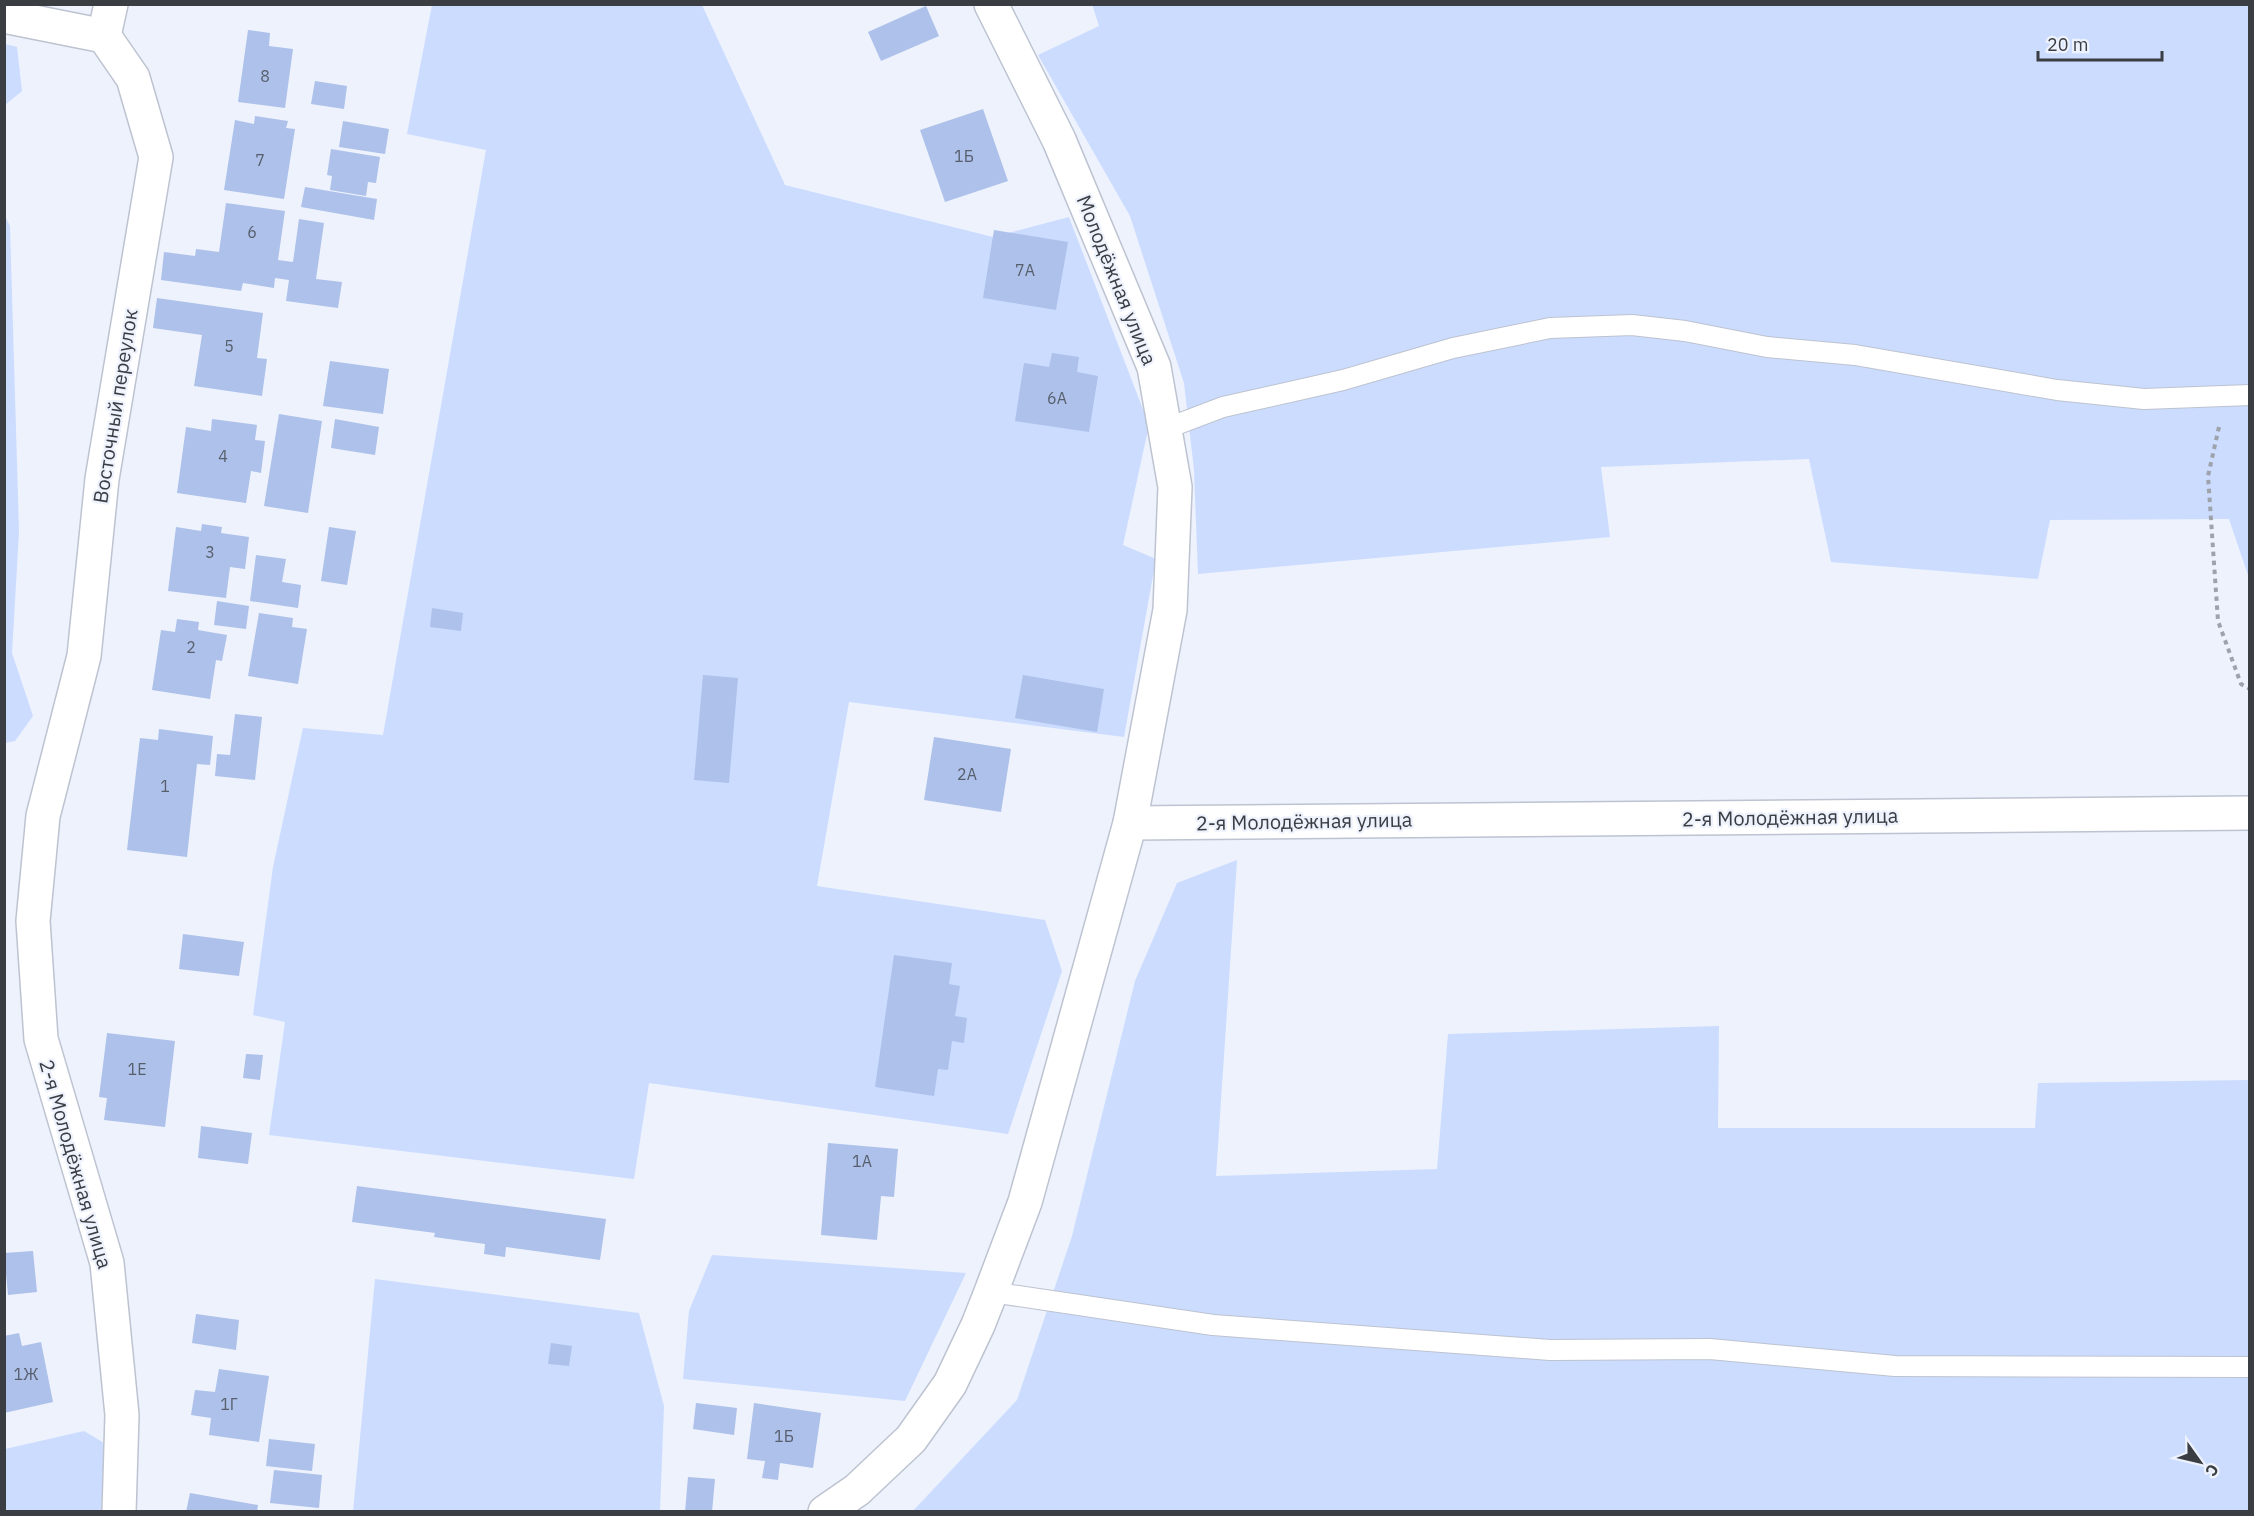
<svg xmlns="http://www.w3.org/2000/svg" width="2254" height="1516" viewBox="0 0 2254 1516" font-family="'IBM Plex Sans',sans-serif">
<rect width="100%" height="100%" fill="#edf2fd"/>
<!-- green -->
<g fill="#cbdcff">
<polygon points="1092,4 2249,6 2249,578 2229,519 2050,520 2038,579 1831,562 1809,459 1601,467 1610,537 1198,574 1194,470 1184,383 1130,216 1038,55 1099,26"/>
<polygon points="432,5 702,5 785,185 993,237 1069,217 1149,425 1123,545 1156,559 1124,737 849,702 817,886 1045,920 1062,971 1008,1134 649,1083 634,1179 269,1135 285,1022 253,1015 273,867 303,728 383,735 486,150 407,134"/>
<polygon points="5,44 17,47 22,91 5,105"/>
<polygon points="5,216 10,226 19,532 12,653 33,716 15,741 5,743"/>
<polygon points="1237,860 1216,1176 1437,1169 1448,1034 1719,1026 1718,1128 2035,1128 2038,1083 2249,1080 2249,1511 912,1512 1017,1400 1072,1236 1135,981 1177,883"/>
<polygon points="712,1255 966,1273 905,1401 683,1379 689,1311"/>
<polygon points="375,1279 639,1313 664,1406 660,1511 353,1512"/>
<polygon points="84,1431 104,1443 101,1511 5,1511 5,1449"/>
</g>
<!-- building -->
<g fill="#adc1ea">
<polygon points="926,6 939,36 881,61 868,32"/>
<polygon points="248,30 270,33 269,46 293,49 285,108 238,102"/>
<polygon points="315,81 347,86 344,109 311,104"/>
<polygon points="983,109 1008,181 945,202 920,130"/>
<polygon points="255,116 288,121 286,128 295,129 284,199 224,190 235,120 254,124"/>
<polygon points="343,121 389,129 385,154 339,147"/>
<polygon points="331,149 380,157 376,183 368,182 366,196 330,190 332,176 327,175"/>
<polygon points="305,187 377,199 374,220 301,207"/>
<polygon points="226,203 285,211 278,260 293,262 299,219 324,223 316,279 342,282 338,308 286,301 289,280 275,278 274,288 243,283 241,291 161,280 164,252 195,256 196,249 219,252"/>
<polygon points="994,230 1068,242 1056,310 983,298"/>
<polygon points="157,298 263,313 257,358 267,359 262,396 194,386 202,335 153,328"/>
<polygon points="1052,353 1079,357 1077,372 1098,376 1089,432 1015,421 1024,363 1049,367"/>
<polygon points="330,361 389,369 383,414 323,406"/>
<polygon points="279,414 322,421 308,513 264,506"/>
<polygon points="212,419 257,425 255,440 265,441 261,473 251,471 246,503 177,493 186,427 211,431"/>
<polygon points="335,419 379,427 375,455 331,448"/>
<polygon points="202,524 222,527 221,533 249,537 245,569 230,567 226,598 168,591 176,527 201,531"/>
<polygon points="329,527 356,531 347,585 321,581"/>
<polygon points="256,555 286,559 282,582 301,585 298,608 250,601"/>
<polygon points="217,601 249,606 246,629 214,625"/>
<polygon points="432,608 463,613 461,631 430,627"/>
<polygon points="259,613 293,618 292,627 307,629 298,684 248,676"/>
<polygon points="177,619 199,622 198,630 227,635 222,661 216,660 210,699 152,690 161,630 175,632"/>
<polygon points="703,675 738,678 729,783 694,780"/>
<polygon points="1023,675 1104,689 1097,732 1015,718"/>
<polygon points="235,714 262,717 255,780 215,776 217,754 230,755"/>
<polygon points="159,729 213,736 210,765 197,764 187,857 127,850 140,738 158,740"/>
<polygon points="934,737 1011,749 1001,812 924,800"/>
<polygon points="183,934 244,942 239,976 179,969"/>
<polygon points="894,955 952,963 949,984 960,986 955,1016 967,1018 964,1043 952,1041 948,1070 938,1069 934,1096 875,1087"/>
<polygon points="107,1033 175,1041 165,1127 104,1120 107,1098 99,1097"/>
<polygon points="246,1054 263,1055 260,1080 243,1078"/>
<polygon points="201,1126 252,1133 248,1164 198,1158"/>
<polygon points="828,1143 898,1149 894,1197 881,1196 877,1240 821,1235"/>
<polygon points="357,1186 606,1219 600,1260 506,1247 505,1257 484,1254 485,1244 434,1237 435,1233 352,1222"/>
<polygon points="33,1251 37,1292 8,1295 4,1253"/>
<polygon points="196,1314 239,1320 236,1350 192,1343"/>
<polygon points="19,1333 22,1346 41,1342 53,1402 4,1413 4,1336"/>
<polygon points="551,1343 572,1346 569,1366 548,1364"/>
<polygon points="219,1369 269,1376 259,1442 209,1435 211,1418 191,1415 195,1390 215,1392"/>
<polygon points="696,1403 737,1408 734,1435 693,1429"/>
<polygon points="754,1403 821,1413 813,1468 780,1463 778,1480 762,1478 765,1461 747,1459"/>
<polygon points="269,1439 315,1444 312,1471 266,1466"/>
<polygon points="274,1470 322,1475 319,1508 270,1503"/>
<polygon points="688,1477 715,1479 712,1512 685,1512"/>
<polygon points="190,1493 258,1505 257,1512 186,1512"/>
</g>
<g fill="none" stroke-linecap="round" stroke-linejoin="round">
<!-- lane casing -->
<g stroke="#bdc3d0" stroke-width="22">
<g id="lane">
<polyline points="1165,429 1223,407 1343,380 1453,348 1550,328 1632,325 1685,331 1767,347 1855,355 2057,390 2144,399 2250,395"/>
<polyline points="991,1292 1213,1325 1550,1350 1710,1349 1895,1366 2250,1367"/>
</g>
</g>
<!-- street casing -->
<g stroke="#bdc3d0" stroke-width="36">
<g id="street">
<polyline points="111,4 104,36 133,78 156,157 102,479 84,656 43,816 33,921 41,1039 107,1263 122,1415 119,1512"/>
<polyline points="4,16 104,36"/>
<polyline points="1130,823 2250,813"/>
<polyline points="825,1512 857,1490 911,1439 950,1384 978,1325 991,1292 1025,1202 1130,823 1170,610 1175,487 1154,367 1059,140 991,4"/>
</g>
</g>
<!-- path -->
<polyline stroke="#9ea2aa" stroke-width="4" stroke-dasharray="4.5 4.5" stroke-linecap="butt" points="2219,427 2208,476 2218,621 2241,684 2250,689"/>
<!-- lane -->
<use href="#lane" stroke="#fff" stroke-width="20"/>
<!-- street -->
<use href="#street" stroke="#fff" stroke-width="33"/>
</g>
<g text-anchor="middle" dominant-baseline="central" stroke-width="4.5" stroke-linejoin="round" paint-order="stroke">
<!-- number labels -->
<g font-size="16" fill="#575e6c">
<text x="265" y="76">8</text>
<text x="964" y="156">1Б</text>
<text x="260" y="160">7</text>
<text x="252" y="232">6</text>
<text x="1025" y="270">7А</text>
<text x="229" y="346">5</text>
<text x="1057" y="398">6А</text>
<text x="223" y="456">4</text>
<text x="210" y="552">3</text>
<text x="191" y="647">2</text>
<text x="967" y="774">2А</text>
<text x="165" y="786">1</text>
<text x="137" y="1069">1Е</text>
<text x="862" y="1161">1А</text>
<text x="26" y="1374">1Ж</text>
<text x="229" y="1404">1Г</text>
<text x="784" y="1436">1Б</text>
</g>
<!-- street labels -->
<g font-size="20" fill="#3a3d42" stroke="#edf2fd">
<text transform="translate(1117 280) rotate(68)">Молодёжная улица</text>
<text transform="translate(115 406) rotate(-81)">Восточный переулок</text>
<text transform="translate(1790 817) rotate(-1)">2-я Молодёжная улица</text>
<text transform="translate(1304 821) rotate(-1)">2-я Молодёжная улица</text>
<text transform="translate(76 1164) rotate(74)">2-я Молодёжная улица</text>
</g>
</g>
<!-- border -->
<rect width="2254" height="1516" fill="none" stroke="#3a3d42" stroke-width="12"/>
<!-- north arrow -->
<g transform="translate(2200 1462) rotate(124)" stroke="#edf2fd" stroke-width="4.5" paint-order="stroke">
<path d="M0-4.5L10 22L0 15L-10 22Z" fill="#3a3d42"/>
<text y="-9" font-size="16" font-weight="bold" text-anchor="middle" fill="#3a3d42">С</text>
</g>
<!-- scale -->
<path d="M2038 51v9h124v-9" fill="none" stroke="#3a3d42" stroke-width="3"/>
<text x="2047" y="51" font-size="18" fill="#3a3d42" stroke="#edf2fd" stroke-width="4.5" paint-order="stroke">20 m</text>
</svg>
